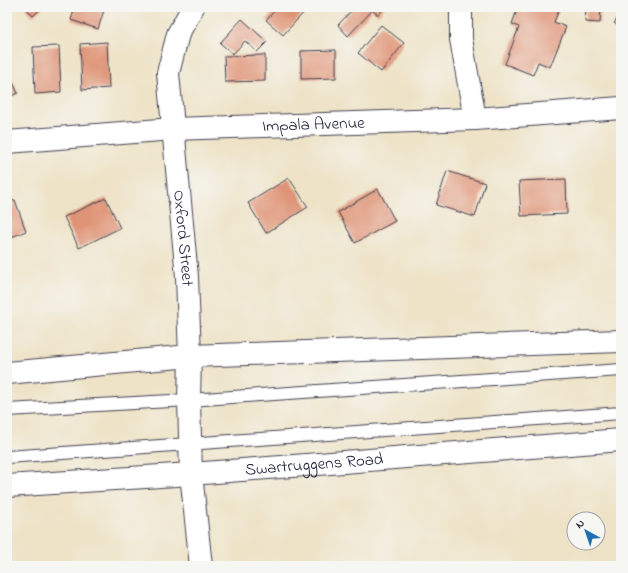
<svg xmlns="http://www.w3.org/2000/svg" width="628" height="573" viewBox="0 0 628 573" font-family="'Indie Flower',sans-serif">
<rect width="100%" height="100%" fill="#f6f6f2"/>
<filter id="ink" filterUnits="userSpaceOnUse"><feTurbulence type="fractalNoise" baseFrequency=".025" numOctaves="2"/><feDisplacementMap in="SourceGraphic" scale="8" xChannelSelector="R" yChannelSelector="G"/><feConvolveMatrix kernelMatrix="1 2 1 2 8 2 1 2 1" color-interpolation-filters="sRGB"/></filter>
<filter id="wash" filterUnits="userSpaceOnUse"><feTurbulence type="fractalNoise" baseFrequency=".012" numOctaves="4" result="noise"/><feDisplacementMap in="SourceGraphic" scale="16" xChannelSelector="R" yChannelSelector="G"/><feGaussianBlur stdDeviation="0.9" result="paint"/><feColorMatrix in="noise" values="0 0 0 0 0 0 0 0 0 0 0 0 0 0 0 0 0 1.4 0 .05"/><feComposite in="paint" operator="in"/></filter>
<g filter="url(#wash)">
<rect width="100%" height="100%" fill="#eee3c7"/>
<g id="blocks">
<!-- building -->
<g fill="#df9477">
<polygon points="25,7 43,7 33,16"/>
<polygon points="75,7 105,7 98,29 71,20"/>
<polygon points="278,7 307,7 308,8 283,35 266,20"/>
<polygon points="355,7 367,7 371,12 348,36 338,25"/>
<polygon points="368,7 385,7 378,15"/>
<polygon points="518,7 560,7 554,22 566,27 550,67 538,62 533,75 505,64 519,27 512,24"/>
<polygon points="586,7 601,7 600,23 585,22"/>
<polygon points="621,15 621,28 614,23"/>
<polygon points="242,19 267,42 257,52 245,41 233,54 220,43"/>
<polygon points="381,25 404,43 381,72 358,53"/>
<polygon points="107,42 109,88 82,90 80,44"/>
<polygon points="59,46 61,92 35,94 33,47"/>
<polygon points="336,50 336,78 301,79 301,51"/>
<polygon points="265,55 265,81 225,82 224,56"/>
<polygon points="7,70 18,93 7,98"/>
<polygon points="447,171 485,183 475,217 436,205"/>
<polygon points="289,178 308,207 266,233 248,203"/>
<polygon points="566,179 567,214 521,216 519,181"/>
<polygon points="378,189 395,221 355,243 338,212"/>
<polygon points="106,198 120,228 79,248 64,217"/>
<polygon points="15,200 26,231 7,239 7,203"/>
</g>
</g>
</g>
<g filter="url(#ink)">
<use href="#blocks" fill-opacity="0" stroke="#413f50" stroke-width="1"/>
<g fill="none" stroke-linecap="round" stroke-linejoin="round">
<!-- service casing -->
<g stroke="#413f50" stroke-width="14">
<g id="service">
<polyline points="7,410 189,400 621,370"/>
<polyline points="7,457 621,413"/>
</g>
</g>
<!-- minor casing -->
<g stroke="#413f50" stroke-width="24">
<g id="minor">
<path id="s1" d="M193,7L178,34L168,73L187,277L190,356L189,400L191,474L201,566"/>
<polyline points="461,7 461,39 475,119"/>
<path id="s2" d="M7,142L173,129L475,119L621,108"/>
</g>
</g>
<!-- secondary casing -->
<g stroke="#413f50" stroke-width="24">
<g id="secondary">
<polyline points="7,373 190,356 621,341"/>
<path id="s3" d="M7,486L191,474L621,440"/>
</g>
</g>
<!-- service -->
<use href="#service" stroke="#fff" stroke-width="12"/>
<!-- minor -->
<use href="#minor" stroke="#fff" stroke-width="22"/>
<!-- secondary -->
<use href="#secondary" stroke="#fff" stroke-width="22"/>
</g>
</g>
<g text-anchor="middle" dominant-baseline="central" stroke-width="4" stroke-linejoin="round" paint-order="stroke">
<!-- street labels -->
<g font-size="17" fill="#22223b" stroke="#f6f6f2">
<text stroke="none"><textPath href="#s2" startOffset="307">Impala Avenue</textPath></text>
<text stroke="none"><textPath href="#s1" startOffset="237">Oxford Street</textPath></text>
<text stroke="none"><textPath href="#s3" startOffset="308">Swartruggens Road</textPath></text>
</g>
</g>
<!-- margin -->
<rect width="628" height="573" fill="none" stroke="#f6f6f2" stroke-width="24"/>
<!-- north arrow -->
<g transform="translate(586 531) rotate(320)"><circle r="19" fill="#f6f6f2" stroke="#a1a1a9"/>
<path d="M0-3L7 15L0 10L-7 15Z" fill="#1f6fb2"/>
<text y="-6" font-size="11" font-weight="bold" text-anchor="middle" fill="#22223b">N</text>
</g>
</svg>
